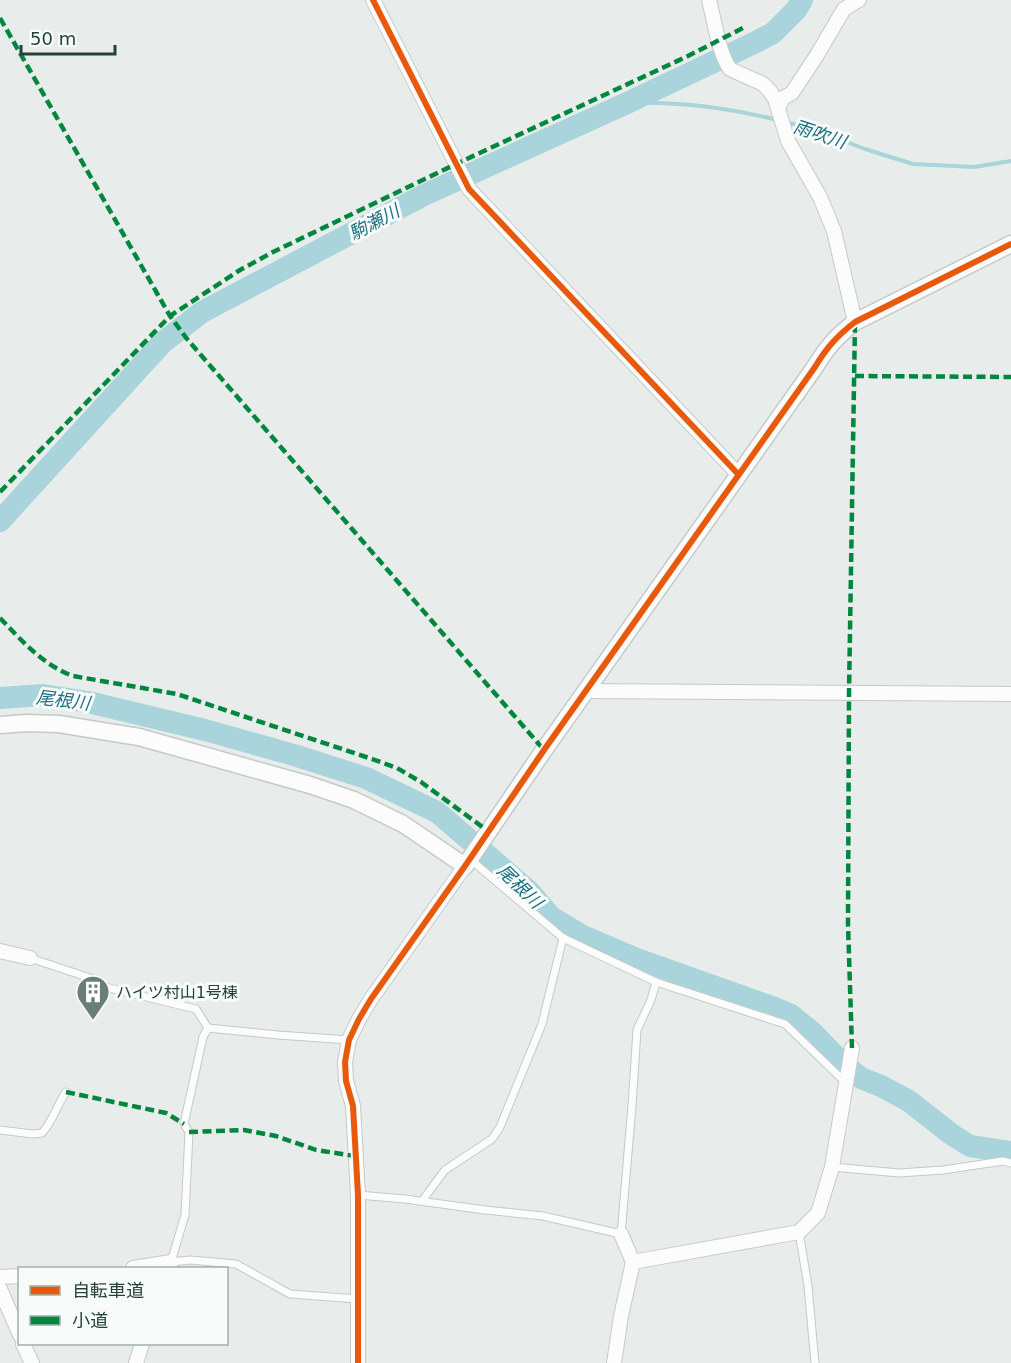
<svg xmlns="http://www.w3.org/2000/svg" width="1011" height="1363" viewBox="0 0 1011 1363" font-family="'DejaVu Sans','Noto Sans JP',sans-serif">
<rect width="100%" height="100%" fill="#e8edeb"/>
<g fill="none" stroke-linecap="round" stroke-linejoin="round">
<!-- stream -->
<g stroke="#a9d4db" stroke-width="4">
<path d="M627,103C680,101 727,108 778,120"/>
<polyline points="785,122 813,129 865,149 913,164 974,167 1011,161"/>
</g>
<!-- river -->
<g stroke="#a9d4db" stroke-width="22">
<polyline points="0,521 162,343 202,312 424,195 627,103 756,42 773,33 796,10 802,0"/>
<polyline points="0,698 43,695 88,702 205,730 294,755 366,778 437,812 530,892 551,917 581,935 637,959 772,1007 791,1015 812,1032 841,1062 861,1078 881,1086 909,1101 951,1134 970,1146 1011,1152"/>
</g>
<!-- service casing -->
<g stroke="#c5cac8" stroke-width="9">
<g id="service">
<polyline points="471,860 563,938 656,982 785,1024 846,1083"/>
<polyline points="30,958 90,978 101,986 196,1009 208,1028"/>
<polyline points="208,1028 203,1037 184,1124 189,1132 185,1215 171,1262 190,1260 236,1264 290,1294 358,1299"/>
<polyline points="208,1028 278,1035 349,1040"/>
<path d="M0,1130L32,1134L42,1133C53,1121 57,1105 66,1092"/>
<polyline points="832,1167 899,1173 943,1170 1003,1161 1011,1163"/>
<polyline points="358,1195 405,1199 485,1210 543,1216 621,1234 632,1106 637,1030 651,1000 656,982"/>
<polyline points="422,1201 445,1170 492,1139 500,1127 542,1024 563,938"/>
<polyline points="799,1232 808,1286 815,1363"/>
</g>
</g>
<!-- minor casing -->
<g stroke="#c5cac8" stroke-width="16">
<g id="minor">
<polyline points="373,0 469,189 738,474"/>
<path d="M709,0C714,19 719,54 730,69L763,84L770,91L775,99L788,141L820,197L834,231L855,322"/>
<polyline points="778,108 783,98 792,93 817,55 844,9 859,0"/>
<polyline points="586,691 1011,694"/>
<polyline points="0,951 30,958"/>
<polyline points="633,1262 799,1232 818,1213 832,1167 852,1048"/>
<polyline points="133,1268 171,1262"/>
<polyline points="0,1277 20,1276"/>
<polyline points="0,1289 20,1335"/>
<polyline points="23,1344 32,1363"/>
<polyline points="136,1363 142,1344"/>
<polyline points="358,1363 358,1195 353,1106 346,1081 345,1062 349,1040 359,1019 371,999 465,866"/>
<polyline points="614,1363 621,1316 633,1262 621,1234"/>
</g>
</g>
<!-- tertiary casing -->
<g stroke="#c5cac8" stroke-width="19">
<path id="tertiary" d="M0,725L27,723L59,724L139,737L310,785L354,800L403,824L465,866L544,750L815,367C827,347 837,336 855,322L1011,244"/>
</g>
<!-- service -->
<use href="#service" stroke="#fcfcfc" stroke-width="7"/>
<!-- minor -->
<use href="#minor" stroke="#fcfcfc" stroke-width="14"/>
<!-- tertiary -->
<use href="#tertiary" stroke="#fcfcfc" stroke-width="16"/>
<!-- quiet -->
<g stroke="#00873e" stroke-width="4.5" stroke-dasharray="9 4.5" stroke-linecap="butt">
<polyline points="0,18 170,316 187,339 544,750"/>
<polyline points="855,376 1011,377"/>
<polyline points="0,492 170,316 240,270 273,252 456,164 688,56 745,27"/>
<path d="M0,618C22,641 43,665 73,676L177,694L372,759L397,768L421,782L488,831"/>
<polyline points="852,1048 848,924 849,694 855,322"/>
<polyline points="66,1092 166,1113 184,1124"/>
<polyline points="189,1132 244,1130 276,1136 316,1150 355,1156"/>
</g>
<!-- cycleway casing -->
<g stroke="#f7fbf9" stroke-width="10">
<g id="cycleway">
<polyline points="373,0 469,189 738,474"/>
<path d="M358,1363V1195L353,1106L346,1081L345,1062L349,1040L359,1019L371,999L465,866L544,750L815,367C827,347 837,336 855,322L1011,244"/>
</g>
</g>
<!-- cycleway -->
<use href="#cycleway" stroke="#e8590c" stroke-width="6"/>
</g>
<!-- icons -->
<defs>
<g id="building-pin" transform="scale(1.725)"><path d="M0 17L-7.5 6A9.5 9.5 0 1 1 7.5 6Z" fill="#697e78" stroke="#f7fbf9"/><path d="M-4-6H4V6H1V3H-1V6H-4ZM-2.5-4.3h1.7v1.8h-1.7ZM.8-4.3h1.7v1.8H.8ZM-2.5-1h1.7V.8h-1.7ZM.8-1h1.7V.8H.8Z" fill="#fff"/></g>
</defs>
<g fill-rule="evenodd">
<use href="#building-pin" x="93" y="992"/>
</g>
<g text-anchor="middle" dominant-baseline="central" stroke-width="6" stroke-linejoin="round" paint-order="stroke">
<!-- poi labels -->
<g font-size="16" fill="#24423a" stroke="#f7fbf9" text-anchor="start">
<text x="116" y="992">ハイツ村山1号棟</text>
</g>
<!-- water labels -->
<g font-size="18" font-style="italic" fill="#1c6f80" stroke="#f7fbf9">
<text transform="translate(820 134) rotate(18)">雨吹川</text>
<text transform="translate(374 222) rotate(-28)">駒瀬川</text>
<text transform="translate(63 700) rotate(7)">尾根川</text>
<text transform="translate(520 886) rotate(44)">尾根川</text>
</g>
</g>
<!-- legend -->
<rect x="18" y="1267" width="210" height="78" fill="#f7fbf9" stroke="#a3b1ad" stroke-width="1.5"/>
<rect x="30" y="1286" width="30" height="9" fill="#e8590c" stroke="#a3b1ad" stroke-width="1.5"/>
<text x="72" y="1297" font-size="18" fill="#24423a">自転車道</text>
<rect x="30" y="1316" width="30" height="9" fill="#00873e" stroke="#a3b1ad" stroke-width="1.5"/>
<text x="72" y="1327" font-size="18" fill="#24423a">小道</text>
<!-- scale -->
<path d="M21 45v9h94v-9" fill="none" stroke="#24423a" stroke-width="3"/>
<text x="30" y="45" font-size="18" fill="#24423a" stroke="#f7fbf9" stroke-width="4.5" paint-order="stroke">50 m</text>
</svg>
